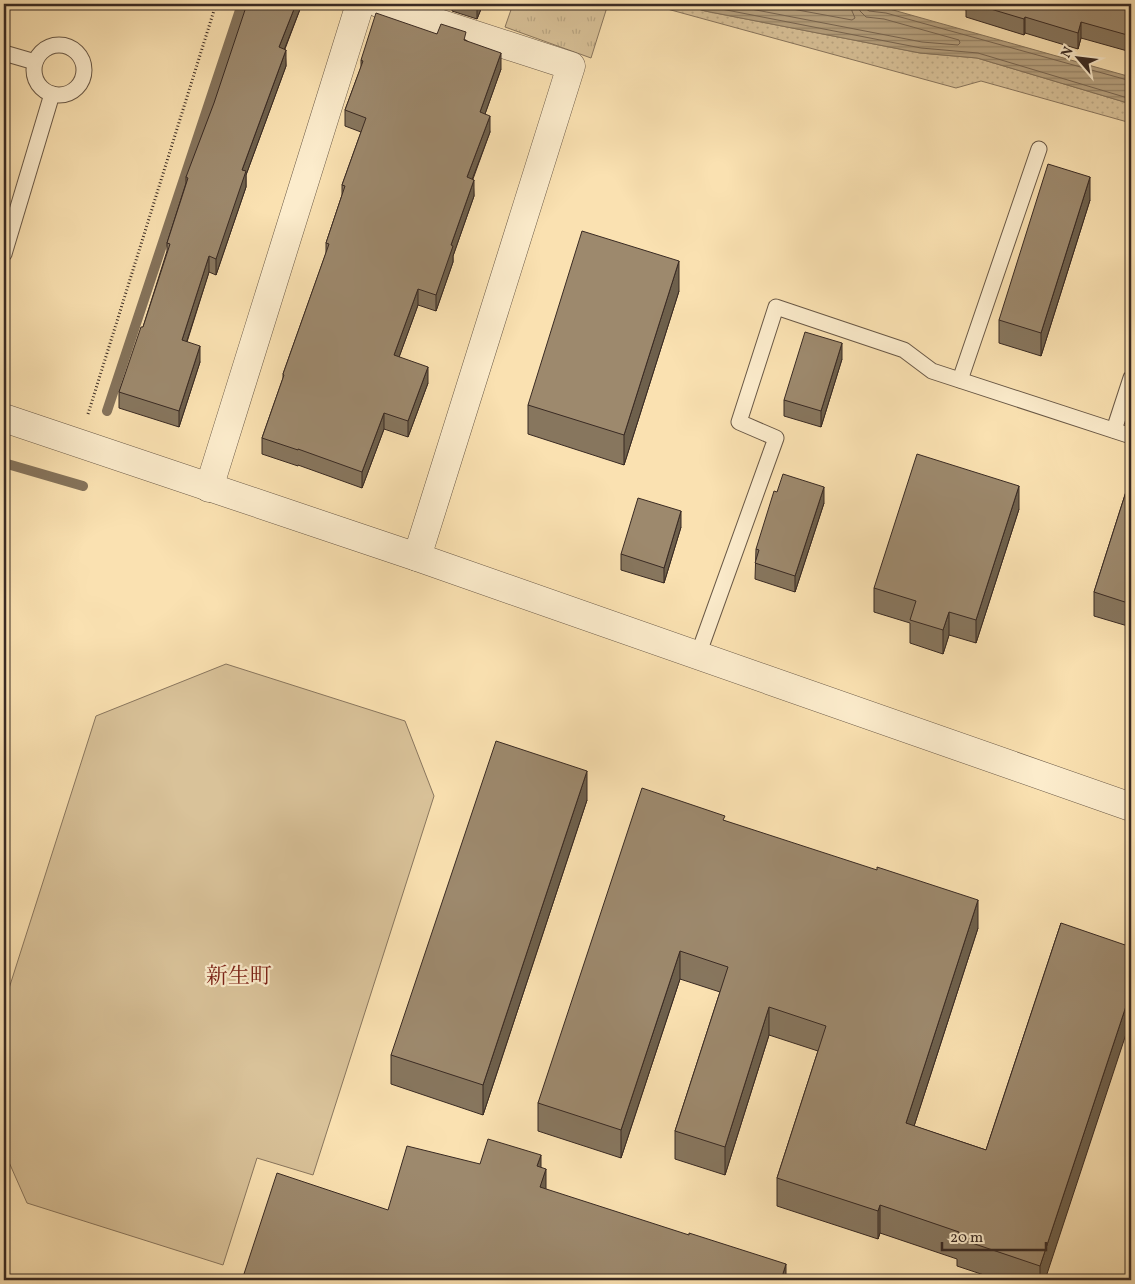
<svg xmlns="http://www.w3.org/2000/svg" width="1135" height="1284" viewBox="0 0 1135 1284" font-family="Vollkorn,'Noto Serif JP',serif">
<defs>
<pattern id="grass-dots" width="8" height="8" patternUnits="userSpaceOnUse" patternTransform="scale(1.25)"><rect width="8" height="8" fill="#d9c299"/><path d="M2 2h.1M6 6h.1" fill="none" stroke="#bba784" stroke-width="1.8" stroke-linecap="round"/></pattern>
<pattern id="park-tufts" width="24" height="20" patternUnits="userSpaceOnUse" patternTransform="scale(1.25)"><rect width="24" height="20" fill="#d9c299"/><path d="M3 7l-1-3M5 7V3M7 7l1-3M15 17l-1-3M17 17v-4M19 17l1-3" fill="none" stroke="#bba784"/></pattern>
<pattern id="water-rules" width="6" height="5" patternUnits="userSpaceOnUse" patternTransform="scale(1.25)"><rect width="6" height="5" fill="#b8a381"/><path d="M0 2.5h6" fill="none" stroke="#978569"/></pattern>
</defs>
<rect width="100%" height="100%" fill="#fae1b1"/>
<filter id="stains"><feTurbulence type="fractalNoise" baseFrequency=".004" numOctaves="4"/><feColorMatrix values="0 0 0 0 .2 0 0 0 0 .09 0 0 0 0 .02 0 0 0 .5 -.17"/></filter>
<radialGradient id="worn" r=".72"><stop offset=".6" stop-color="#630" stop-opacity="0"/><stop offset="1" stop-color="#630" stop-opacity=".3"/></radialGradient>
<!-- grass -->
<polygon fill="url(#grass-dots)" stroke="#89765e" points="649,4 681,4 705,11 920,53 977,58 1131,104 1131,123 981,81 956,88"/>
<!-- park -->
<polygon fill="url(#park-tufts)" stroke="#89765e" points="513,4 608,4 591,58 505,27"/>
<!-- garden -->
<polygon fill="#d9c299" stroke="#89765e" points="226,664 405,721 434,796 313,1175 257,1158 223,1265 27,1203 4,1151 4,1004 96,716"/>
<!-- water -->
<polygon fill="url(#water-rules)" stroke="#85735b" points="681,4 851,4 886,8 1131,77 1131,104 977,58 920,53 705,11"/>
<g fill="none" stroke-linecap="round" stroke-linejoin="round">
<!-- shore -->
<g stroke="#786652" stroke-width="1">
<polyline points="698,4 706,6 921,48 978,53 1131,99"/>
<polyline points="725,4 922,42 958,45 960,43 959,40 884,19 866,17 860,11 858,4"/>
<polyline points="765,4 852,20 855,18 852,11 851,4"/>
<polyline points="864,4 865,8 869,11 886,13 1131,81"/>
</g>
<!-- stream -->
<g stroke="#85735b" stroke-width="10">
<polyline points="107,411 242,4"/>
<polyline points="4,463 83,486"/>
</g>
<!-- lane casing -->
<g stroke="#695846" stroke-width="17">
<g id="lane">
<circle cx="59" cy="70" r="25"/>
<polyline points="4,53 35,62"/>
<polyline points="4,254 52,94"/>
<polyline points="960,380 1039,149"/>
<polyline points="1114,430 1131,378"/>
<polyline points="698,655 776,438 739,422 776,307 904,350 932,371 1131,436"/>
</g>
</g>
<!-- street casing -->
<g stroke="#695846" stroke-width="29">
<g id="street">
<polyline points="380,4 571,66 417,557"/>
<polyline points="4,418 417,557 1131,807"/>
<polyline points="209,488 360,4"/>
</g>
</g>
<!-- path -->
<polyline stroke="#392a23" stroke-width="3" stroke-dasharray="1 2.5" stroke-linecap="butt" points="88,414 216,4"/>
<!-- lane -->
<use href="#lane" stroke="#fceccc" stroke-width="15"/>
<!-- street -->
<use href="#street" stroke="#fceccc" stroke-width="28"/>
</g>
<!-- wall -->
<g fill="#87765e" stroke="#392a23">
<polygon points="7,4 17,4 17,7"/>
<polygon points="302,4 285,49 286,66 246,175 246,187 216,275 209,272 187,342 200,362 179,427 119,408 119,392 143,327 167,251 167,243 186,183 186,177"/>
<polygon points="452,4 483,4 477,19 452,11"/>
<polygon points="949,4 1131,4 1131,52 1081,38 1078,49 1025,33 1024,35 966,17 966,10"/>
<polygon points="437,34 466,40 501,69 485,114 490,132 473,179 474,196 453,256 453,262 436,311 418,305 399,357 428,383 408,437 384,429 362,488 298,465 298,466 262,454 262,438 283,378 283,374 326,253 326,243 342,195 342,185 361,132 345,126 345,110 361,67 361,60"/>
<polygon points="1090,200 1041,356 999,343 999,320"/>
<polygon points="679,291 624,465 528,434 528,405"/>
<polygon points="842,359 821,427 784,416 784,400"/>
<polygon points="1131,476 1131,627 1094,616 1094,592"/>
<polygon points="824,503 795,592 755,579 756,549"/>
<polygon points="1019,509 976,643 949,635 943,654 910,643 910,623 874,612 874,588"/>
<polygon points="681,527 664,583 621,570 621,554"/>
<polygon points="587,800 483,1115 391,1084 391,1055"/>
<polygon points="725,821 978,928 914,1126 986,1150 1061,923 1045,1280 999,1280 957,1266 957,1259 880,1233 878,1239 777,1206 777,1178 818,1051 769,1035 725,1175 675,1159 675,1131 720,992 680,979 621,1158 538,1131 538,1103"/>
</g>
<!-- shaded-wall -->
<g fill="#6e604c" stroke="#392a23">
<polygon points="296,4 302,4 279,63 279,47"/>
<polygon points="477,4 483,4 477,19"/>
<polygon points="1025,17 1025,33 1024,35 1024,19"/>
<polygon points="1081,22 1081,38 1078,49 1078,33"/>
<polygon points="286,50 286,66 246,175 246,187 216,275 216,259 242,170"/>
<polygon points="501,53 501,69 480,128 480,112"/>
<polygon points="490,116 490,132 467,193 467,177"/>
<polygon points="1090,177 1090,200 1041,356 1041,333"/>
<polygon points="474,180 474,196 453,256 453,262 436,311 436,295 451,245"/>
<polygon points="209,256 209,272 182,356 182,340"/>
<polygon points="679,261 679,291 624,465 624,435"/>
<polygon points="418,289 418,305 394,371 394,355"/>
<polygon points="842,343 842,359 821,427 821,411"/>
<polygon points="200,346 200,362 179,427 179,411"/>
<polygon points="428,367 428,383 408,437 408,421"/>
<polygon points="384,413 384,429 362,488 362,472"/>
<polygon points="1019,486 1019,509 976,643 976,620"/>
<polygon points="824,487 824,503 795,592 795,576"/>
<polygon points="681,511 681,527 664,583 664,568"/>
<polygon points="949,612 949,635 943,654 943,630"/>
<polygon points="587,771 587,800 483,1115 483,1085"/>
<polygon points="978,900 978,928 906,1151 906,1123"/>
<polygon points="680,951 680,979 621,1158 621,1130"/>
<polygon points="1131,991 1131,1019 1045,1280 1040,1280 1040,1266"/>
<polygon points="769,1007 769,1035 725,1175 725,1147"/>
<polygon points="541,1155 541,1183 546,1169 546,1197 540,1187 537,1166"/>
<polygon points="880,1205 880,1233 878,1239 878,1211"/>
<polygon points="786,1264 786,1280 781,1280"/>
</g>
<!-- building -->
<g fill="#9d896d" stroke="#392a23">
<polygon points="247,4 296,4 279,47 286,50 242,170 246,171 216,259 209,256 182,340 200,346 179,411 119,392 141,327 143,327 170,244 167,243 188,178 186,177 214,103"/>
<polygon points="974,4 1131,4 1131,36 1081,22 1078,33 1025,17 1024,19"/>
<polygon points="376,13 437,34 441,24 466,32 464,40 501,53 480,112 490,116 467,177 474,180 451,245 453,246 436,295 418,289 394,355 428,367 408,421 384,413 362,472 298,449 298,450 262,438 284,375 283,374 329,244 326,243 345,186 342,185 366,118 345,110 363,61 361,60"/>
<polygon points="1048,164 1090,177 1041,333 999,320"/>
<polygon points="582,231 679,261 624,435 528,405"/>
<polygon points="805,332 842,343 821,411 784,400"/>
<polygon points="917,454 1019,486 976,620 949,612 943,630 910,620 916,601 874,588"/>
<polygon points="783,474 824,487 795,576 755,563 759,550 756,549 774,491 777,492"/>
<polygon points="1131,476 1131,604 1094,592"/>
<polygon points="638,498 681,511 664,568 621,554"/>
<polygon points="496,741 587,771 483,1085 391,1055"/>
<polygon points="642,788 725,816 723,820 877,870 877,867 978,900 906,1123 986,1150 1061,923 1131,947 1131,991 1040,1266 957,1238 959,1232 880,1205 878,1211 777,1178 826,1026 769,1007 725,1147 675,1131 728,967 680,951 621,1130 538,1103"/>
<polygon points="488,1139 541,1155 537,1166 546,1169 540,1187 689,1235 689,1233 786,1264 781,1280 242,1280 277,1173 388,1210 407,1146 480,1164"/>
</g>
<g text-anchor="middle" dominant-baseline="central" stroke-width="4.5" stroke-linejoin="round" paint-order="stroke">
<!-- quarter labels -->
<g font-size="22" fill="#7a1f14" stroke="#fceccc">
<text x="239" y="977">新生町</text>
</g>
</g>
<!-- margin -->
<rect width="1135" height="1284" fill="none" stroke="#fae1b1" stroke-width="20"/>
<rect x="5" y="5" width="1125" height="1274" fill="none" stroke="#392a23" stroke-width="2.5"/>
<rect x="10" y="10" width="1115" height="1264" fill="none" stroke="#392a23"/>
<!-- north arrow -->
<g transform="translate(1078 58) rotate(298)" stroke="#fceccc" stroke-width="4" paint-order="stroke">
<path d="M0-4L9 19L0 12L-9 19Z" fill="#392a23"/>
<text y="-8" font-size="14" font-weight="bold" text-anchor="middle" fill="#392a23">N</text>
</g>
<!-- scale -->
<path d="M942 1242v8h104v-8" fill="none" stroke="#392a23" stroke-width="2.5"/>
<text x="950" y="1242" font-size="15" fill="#392a23" stroke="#fceccc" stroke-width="4" paint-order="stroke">20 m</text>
<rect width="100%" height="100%" filter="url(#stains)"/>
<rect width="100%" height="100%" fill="url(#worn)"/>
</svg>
